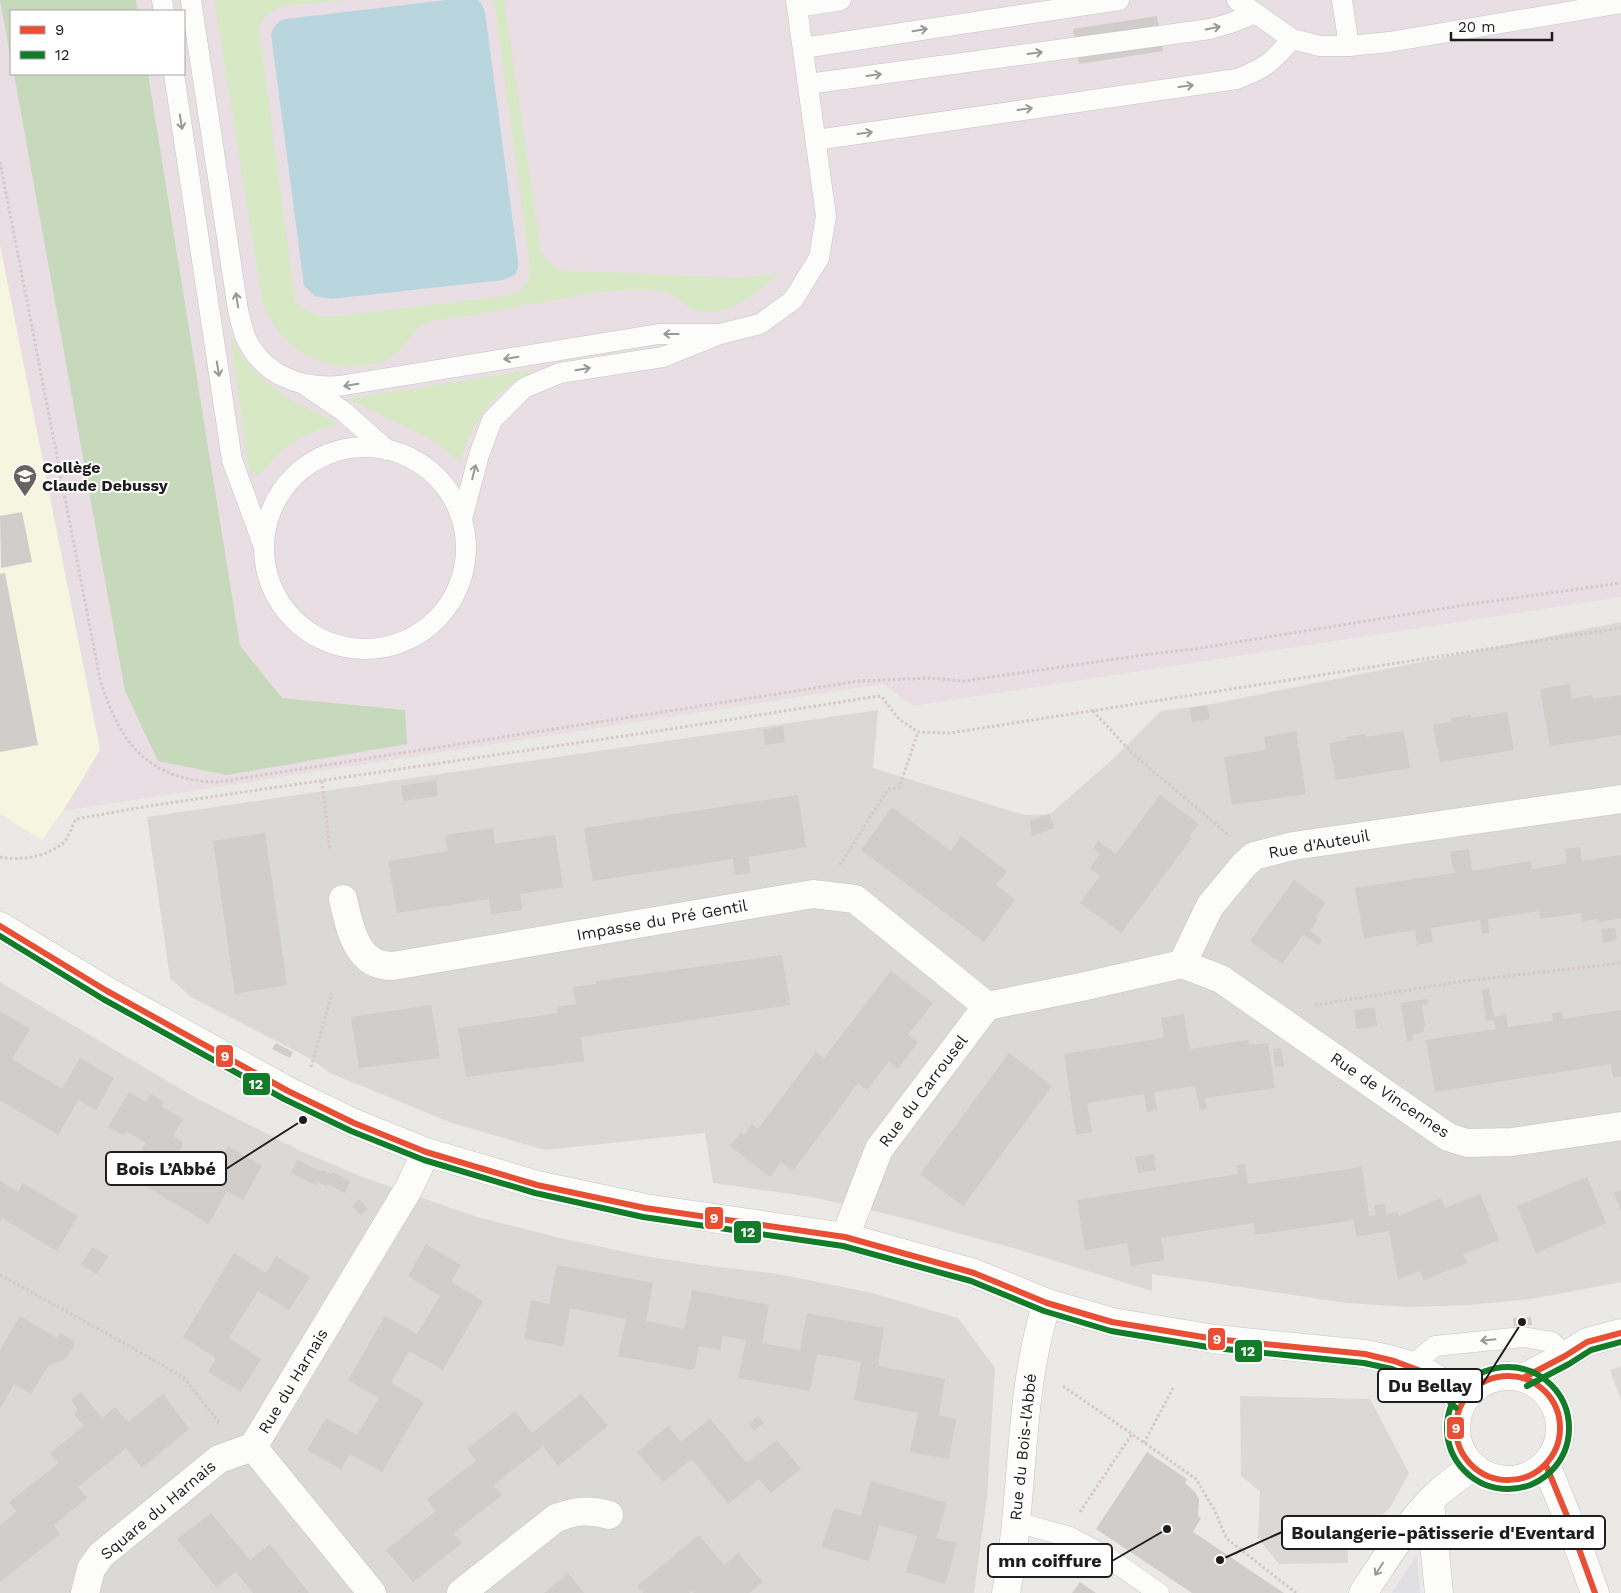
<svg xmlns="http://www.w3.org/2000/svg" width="1621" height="1593" viewBox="0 0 1621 1593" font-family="'Work Sans',sans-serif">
<rect width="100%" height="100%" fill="#ebe9e6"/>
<!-- residential -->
<g fill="#dad9d7">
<polygon points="1621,622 1621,1282 1531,1299 1469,1305 1408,1307 1347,1303 1152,1274 1152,1291 1020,1250 903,1218 812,1197 713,1183 705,1133 545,1150 452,1123 330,1073 311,1059 191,997 170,978 147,817 878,710 873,768 1024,815 1050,814 1113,759 1161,711 1207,705"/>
<polygon points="0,982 196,1098 303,1152 365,1178 477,1217 560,1238 644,1256 711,1266 778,1274 872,1293 958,1318 995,1368 987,1497 974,1593 0,1593"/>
<polygon points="1621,1366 1621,1400 1610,1370"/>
<polygon points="1240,1396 1370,1399 1409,1473 1390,1508 1361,1533 1347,1534 1348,1563 1279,1564 1258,1538 1260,1491 1241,1476"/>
</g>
<!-- industrial -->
<path fill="#e9dee4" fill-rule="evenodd" d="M0,0H1621V597L913,706L883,684L62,811L100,750L0,245ZM11,11H184V74H11Z"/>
<!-- education -->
<polygon fill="#f5f5e0" points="0,245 100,750 63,811 42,840 0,814"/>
<!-- grass -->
<g fill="#d7e8c4">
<path d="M214,0H345C330,2 285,4 273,10C265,14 262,21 259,29L295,300C304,311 313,316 328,317L506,296C523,292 530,283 530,266L494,0H504L541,251L550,264L561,270L738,278L777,274C755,295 724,323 691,308C682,304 676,295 666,292C644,286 609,291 587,294C547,301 507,309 467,316C454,318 435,318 423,325C414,330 409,340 402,347C397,353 391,358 385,361C377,365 349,367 340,366C303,362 278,337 263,306Z"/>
<path d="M229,330C247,381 293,402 339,424C314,430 292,439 274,458C269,463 266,471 259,475C254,476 252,474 249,470Z"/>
<path d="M536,369C494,391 474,416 460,462L431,439L347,399Z"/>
</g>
<!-- forest -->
<g fill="#c6d9bb">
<polygon points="0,0 136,0 138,11 11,11 11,60"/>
<polygon points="14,74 148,74 240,646 282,698 405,710 407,744 227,775 158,761 125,691"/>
</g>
<!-- plaza -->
<polygon fill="#e0dfe4" points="1417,1555 1420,1593 1392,1593"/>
<!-- water -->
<path fill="#b9d6de" d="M447,0H477L481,3L485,12L518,261V268L515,275L503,280L331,299L315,296L304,286L271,34C274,26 278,21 286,19Z"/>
<!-- building -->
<g fill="#d0cdca">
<polygon points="1157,16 1163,51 1079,64 1073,29"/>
<polygon points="22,512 32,562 1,568 0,516"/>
<polygon points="5,573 38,745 0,752 0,574"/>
<polygon points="1570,684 1572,699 1592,695 1593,699 1621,695 1621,735 1550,746 1540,689"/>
<polygon points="1207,705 1210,719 1192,722 1190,708"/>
<polygon points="1507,712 1514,750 1440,762 1433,725 1451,722 1451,718 1471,715 1471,718"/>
<polygon points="783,726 785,742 765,745 763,730"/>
<polygon points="1296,731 1306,794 1232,805 1224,757 1266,750 1264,737"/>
<polygon points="1404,731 1410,768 1336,780 1329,743 1347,740 1346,737 1366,734 1366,737"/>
<polygon points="436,780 438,796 403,801 401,786"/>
<polygon points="798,795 806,847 748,857 751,873 735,875 733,859 593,881 584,828"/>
<polygon points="1160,795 1199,824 1189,836 1192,838 1121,933 1080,903 1100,876 1090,868 1100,854 1093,849 1098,841 1116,854"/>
<polygon points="892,807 951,851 961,836 1007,871 996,885 1015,900 984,942 861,850"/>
<polygon points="1050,814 1054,828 1032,836 1030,821"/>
<polygon points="493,828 495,844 555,835 563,887 520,894 522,910 491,914 489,899 397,913 388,861 448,851 445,835"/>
<polygon points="265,833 287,985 235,994 213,841"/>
<polygon points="1580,847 1582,861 1621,855 1621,918 1598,922 1598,919 1582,921 1581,913 1540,919 1539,911 1488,919 1489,933 1482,934 1480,920 1431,928 1433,942 1417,945 1415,930 1364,938 1355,888 1454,873 1450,852 1469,849 1472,871 1531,861 1532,869 1567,863 1565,849"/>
<polygon points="1294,880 1326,903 1315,918 1318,920 1310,931 1322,940 1319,945 1303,935 1282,964 1250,941"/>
<polygon points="1615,928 1617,940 1603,943 1601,929"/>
<polygon points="782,955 790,1005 581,1037 584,1061 466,1077 458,1028 558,1013 557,1007 576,1004 573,987 596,984 596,981"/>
<polygon points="891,971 933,1003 908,1035 918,1042 898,1069 889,1061 867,1090 858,1083 793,1171 781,1162 770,1177 730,1146 741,1132 744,1135 752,1124 758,1129 816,1052 824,1058"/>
<polygon points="1489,989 1494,1017 1506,1015 1508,1027 1553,1021 1552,1013 1562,1012 1563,1019 1621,1010 1621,1076 1613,1078 1611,1064 1435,1092 1426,1040 1496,1029 1494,1020 1486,1021 1482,990"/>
<polygon points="1427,999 1428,1004 1422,1005 1425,1025 1423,1026 1424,1032 1412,1034 1413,1040 1407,1041 1401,1003"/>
<polygon points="431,1005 440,1058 359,1068 351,1017"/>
<polygon points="1375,1007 1377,1026 1357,1029 1354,1010"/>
<polygon points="0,1011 30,1029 12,1059 62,1089 80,1058 114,1078 96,1110 78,1100 58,1135 0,1100"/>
<polygon points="1184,1014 1190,1049 1248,1040 1249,1045 1268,1043 1275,1088 1205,1098 1207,1109 1200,1110 1195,1086 1154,1092 1157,1110 1147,1112 1144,1094 1087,1103 1092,1132 1076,1135 1064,1054 1164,1038 1161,1018"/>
<polygon points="276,1043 293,1052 290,1058 272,1049"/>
<polygon points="1281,1048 1284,1066 1275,1067 1273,1049"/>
<polygon points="1009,1053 1052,1086 963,1206 920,1174"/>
<polygon points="129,1092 146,1102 151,1094 164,1102 161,1106 183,1119 173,1136 182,1141 182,1147 176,1156 211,1177 228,1146 262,1166 243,1200 227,1191 209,1224 127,1175 146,1143 128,1132 123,1135 108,1127"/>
<polygon points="1154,1154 1156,1170 1138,1173 1135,1157"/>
<polygon points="297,1160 322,1172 323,1170 331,1174 333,1172 350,1181 345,1193 327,1184 326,1186 318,1182 316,1185 291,1173"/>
<polygon points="1245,1164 1248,1184 1362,1167 1369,1216 1376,1215 1374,1205 1385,1204 1386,1214 1397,1212 1399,1216 1441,1198 1445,1208 1480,1194 1499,1240 1463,1254 1467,1263 1424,1280 1420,1271 1398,1279 1389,1231 1356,1237 1354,1220 1255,1235 1254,1223 1161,1238 1165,1260 1131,1266 1127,1243 1085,1250 1077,1200 1238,1174 1237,1165"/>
<polygon points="1587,1177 1606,1223 1536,1253 1517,1206"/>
<polygon points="0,1181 18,1192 23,1183 78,1216 57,1251 2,1218 0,1222"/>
<polygon points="1621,1190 1621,1212 1614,1193"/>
<polygon points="359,1199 368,1209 361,1215 352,1206"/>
<polygon points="426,1244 461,1265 451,1282 483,1301 443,1370 409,1351 391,1383 424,1402 382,1472 350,1454 341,1469 307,1450 326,1418 357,1435 379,1398 348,1380 385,1316 417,1334 440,1296 408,1276"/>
<polygon points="92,1247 108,1256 97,1274 81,1265"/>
<polygon points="234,1253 266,1273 276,1256 310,1277 289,1310 258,1291 229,1338 261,1359 241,1392 208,1372 216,1358 183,1337"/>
<polygon points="557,1265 653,1283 646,1321 684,1329 692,1290 769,1305 762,1343 800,1350 807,1313 884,1328 878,1366 945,1379 939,1415 956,1419 949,1459 910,1452 918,1413 854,1400 861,1362 817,1354 810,1391 738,1378 746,1340 723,1336 720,1350 699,1346 694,1370 618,1356 626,1319 570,1308 563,1346 524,1339 531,1300 549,1304"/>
<polygon points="20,1316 57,1338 60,1333 73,1340 74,1346 65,1360 49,1365 31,1394 14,1384 0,1409 0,1350"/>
<polygon points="1531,1317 1532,1325 1514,1326 1513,1318"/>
<polygon points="81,1392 102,1418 115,1407 128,1422 163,1394 189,1429 142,1468 126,1448 78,1487 87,1498 54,1525 60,1534 0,1582 0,1525 17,1512 9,1502 59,1463 50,1453 84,1426 74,1414 78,1410 71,1400"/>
<polygon points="581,1394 608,1426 558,1466 543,1446 494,1485 502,1495 454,1533 462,1543 413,1582 386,1550 436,1511 427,1499 476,1461 467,1449 515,1411 532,1433"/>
<polygon points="758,1416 764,1423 754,1431 749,1424"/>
<polygon points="710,1419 747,1463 777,1440 801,1469 771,1493 759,1479 728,1504 692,1459 663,1482 637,1452 668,1426 681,1442"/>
<polygon points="1147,1452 1187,1479 1185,1483 1195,1492 1199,1499 1198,1516 1201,1518 1193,1532 1284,1593 1192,1593 1096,1529"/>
<polygon points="871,1481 947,1503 936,1538 957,1543 945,1584 906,1572 917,1536 879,1525 869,1561 822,1547 834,1508 861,1516"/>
<polygon points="211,1513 250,1560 270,1544 309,1593 253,1593 236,1572 216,1587 177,1539"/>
<polygon points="699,1535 724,1565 738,1553 763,1582 749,1593 694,1593 692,1590 689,1593 643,1593 637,1586"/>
<polygon points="568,1573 584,1593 544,1593"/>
<polygon points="1080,1582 1096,1593 1072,1593"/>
</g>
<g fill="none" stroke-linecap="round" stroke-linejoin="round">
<!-- service casing -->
<g stroke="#c4c3c2" stroke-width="21">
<g id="service">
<polyline points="162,0 164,11"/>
<path d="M191,0L238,310C240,318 242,328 245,336C262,375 300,389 339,386L659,334H720"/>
<polyline points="1237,0 1292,39 1320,46 1349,46 1389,42 1621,3"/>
<polyline points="1342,0 1349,46"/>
<polyline points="797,7 841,0"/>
<polyline points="803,48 1119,0"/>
<polyline points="174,74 232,460 264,547"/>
<polyline points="808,84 1210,29 1231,23 1255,13"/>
<path d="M816,140L1237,79C1266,68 1272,62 1292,39"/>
<polyline points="306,386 343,411 387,450"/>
<circle cx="365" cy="548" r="101"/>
<polyline points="462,519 479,455 492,420 524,388 560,373 663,357 720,334 760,324 793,300 819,258 826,216 796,0"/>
<polyline points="1412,1365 1435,1346 1523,1337 1552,1342 1565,1356"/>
<polyline points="1016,1522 1070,1537 1106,1556 1159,1593"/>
</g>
</g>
<!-- minor casing -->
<g stroke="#c4c3c2" stroke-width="29">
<g id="minor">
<path d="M343,899C350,928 356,967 393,966L813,894L855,899L987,1006"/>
<polyline points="1182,964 1221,979 1448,1137 1467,1143 1512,1142 1621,1126"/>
<polyline points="987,1006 1081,987 1182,964 1210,906 1244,865 1254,856 1293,846 1621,799"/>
<polyline points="845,1237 879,1149 987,1006"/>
<polyline points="1546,1465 1567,1516 1595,1593"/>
<polyline points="1430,1502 1439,1593"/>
<polyline points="85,1593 91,1569 101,1555 219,1459 253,1447"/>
<polyline points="372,1593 253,1447 409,1188 426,1152"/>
<path d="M461,1593L556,1518C575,1511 589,1509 609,1515"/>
<path d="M1006,1593C1025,1497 1017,1396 1047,1303"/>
<path d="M1363,1593C1386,1559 1408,1522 1438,1493C1449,1484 1460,1475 1472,1467"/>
</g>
</g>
<!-- tertiary casing -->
<g stroke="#c4c3c2" stroke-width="29">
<g id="tertiary">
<path d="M0,926L107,991L288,1091L354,1123L426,1152L537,1185L645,1208L845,1237L974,1273L1047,1303L1112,1322L1215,1339L1365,1354C1408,1363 1432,1368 1462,1402"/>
<circle cx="1508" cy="1428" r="52"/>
<polyline points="1523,1378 1565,1356 1587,1342 1621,1333"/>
</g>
</g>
<!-- path -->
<g stroke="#d5c8c6" stroke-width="3" stroke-dasharray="2.5 2.5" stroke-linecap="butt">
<path d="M0,162L100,679C119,742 148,781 218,782L859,681L931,678L964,681L1158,653L1194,649L1465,605L1621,583"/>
<polyline points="1093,711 1134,755 1230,836"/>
<polyline points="322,781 330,851"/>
<path d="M0,857C20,861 47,857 63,843C69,837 72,826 76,819L149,806L658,731L866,698L881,696L899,719L918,732L950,733L1621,628"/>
<polyline points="840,865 888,789 899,788 918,732"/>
<polyline points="1315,1005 1464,981 1621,963"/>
<polyline points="311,1067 332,993"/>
<polyline points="0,1275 113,1337 184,1378 221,1425"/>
<polyline points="1063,1386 1132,1434"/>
<polyline points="1144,1443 1173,1388"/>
<polyline points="1080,1512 1132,1434 1196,1479 1215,1511 1226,1538 1296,1593"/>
</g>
<!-- service -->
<use href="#service" stroke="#fcfcfb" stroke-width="20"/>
<!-- minor -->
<use href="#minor" stroke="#fcfcfb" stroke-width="28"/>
<!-- tertiary -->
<use href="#tertiary" stroke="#fcfcfb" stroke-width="28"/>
<!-- bus-1 casing -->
<g stroke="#fff" stroke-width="10">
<g id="bus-1">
<polyline points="0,926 107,991 288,1091 354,1123 426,1152 537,1185 645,1208 845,1237 974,1273 1047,1303 1112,1322 1215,1339 1365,1354 1394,1361 1429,1374 1451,1391 1462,1402"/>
<circle cx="1508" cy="1428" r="52"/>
<polyline points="1523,1378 1565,1356 1587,1342 1621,1333"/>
<polyline points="1546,1465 1567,1516 1595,1593"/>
</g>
</g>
<!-- bus-2 casing -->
<g stroke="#fff" stroke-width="10">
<g id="bus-2">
<polyline points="0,936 103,999 284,1099 351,1131 424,1160 535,1193 643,1217 843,1246 971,1281 1044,1311 1111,1331 1214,1348 1364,1363 1392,1369 1425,1382 1445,1397 1456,1408"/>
<circle cx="1508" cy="1428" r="61"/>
<polyline points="1527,1386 1569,1364 1591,1350 1621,1342"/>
</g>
</g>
<!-- bus-1 -->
<use href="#bus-1" stroke="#e94f35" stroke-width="6"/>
<!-- bus-2 -->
<use href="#bus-2" stroke="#127c29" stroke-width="6"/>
</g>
<!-- one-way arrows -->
<defs><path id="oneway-shaft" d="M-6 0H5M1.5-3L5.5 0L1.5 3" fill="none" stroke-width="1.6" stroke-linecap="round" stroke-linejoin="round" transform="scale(1.25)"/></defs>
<g stroke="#989897">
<use href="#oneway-shaft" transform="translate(1213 28) rotate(-12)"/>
<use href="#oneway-shaft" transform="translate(920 30) rotate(-9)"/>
<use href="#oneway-shaft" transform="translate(1035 53) rotate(-8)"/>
<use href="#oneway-shaft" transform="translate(874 75) rotate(-8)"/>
<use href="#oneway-shaft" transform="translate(1186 86) rotate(-8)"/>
<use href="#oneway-shaft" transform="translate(1025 109) rotate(-8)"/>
<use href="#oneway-shaft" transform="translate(181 122) rotate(81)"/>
<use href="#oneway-shaft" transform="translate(865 133) rotate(-8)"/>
<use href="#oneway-shaft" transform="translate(237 300) rotate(-99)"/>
<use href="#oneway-shaft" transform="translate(671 334) rotate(-180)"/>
<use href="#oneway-shaft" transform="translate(511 358) rotate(171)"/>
<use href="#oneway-shaft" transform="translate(218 369) rotate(81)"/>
<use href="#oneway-shaft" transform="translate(583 369) rotate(-9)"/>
<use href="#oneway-shaft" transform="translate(351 385) rotate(171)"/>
<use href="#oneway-shaft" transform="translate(474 472) rotate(-76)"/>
<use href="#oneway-shaft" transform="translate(1488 1340) rotate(174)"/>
<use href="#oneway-shaft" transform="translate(1379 1569) rotate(123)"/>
</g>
<!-- icons -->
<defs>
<g id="school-pin" transform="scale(1.25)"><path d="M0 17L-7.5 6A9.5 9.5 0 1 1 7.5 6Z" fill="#656463" stroke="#fff"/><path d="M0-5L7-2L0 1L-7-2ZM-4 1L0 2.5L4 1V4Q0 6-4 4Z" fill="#fff"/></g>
</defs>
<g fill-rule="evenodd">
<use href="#school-pin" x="25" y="476"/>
</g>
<g text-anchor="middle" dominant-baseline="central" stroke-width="4" stroke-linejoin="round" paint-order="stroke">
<!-- poi labels -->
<g font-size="16" font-weight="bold" fill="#1d1d1d" stroke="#fff" text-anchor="start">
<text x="42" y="467">Collège<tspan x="42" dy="18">Claude Debussy</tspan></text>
</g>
<!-- street labels -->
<g font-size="16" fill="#1d1d1d" stroke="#fff">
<text transform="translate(1319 844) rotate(-10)">Rue d'Auteuil</text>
<text transform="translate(662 920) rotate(-10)">Impasse du Pré Gentil</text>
<text transform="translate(923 1091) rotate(-53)">Rue du Carrousel</text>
<text transform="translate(1390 1095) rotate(34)">Rue de Vincennes</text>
<text transform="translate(293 1381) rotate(-59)">Rue du Harnais</text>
<text transform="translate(1023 1447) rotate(-84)">Rue du Bois-l'Abbé</text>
<text transform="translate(158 1510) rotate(-40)">Square du Harnais</text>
</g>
</g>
<!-- callouts -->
<path fill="none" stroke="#1d1d1d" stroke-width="2" d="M303 1120L226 1169M1522 1322L1482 1385M1220 1560L1282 1532M1167 1529L1112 1561"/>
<g fill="#1d1d1d" stroke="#fff" stroke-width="2">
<circle cx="303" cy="1120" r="5"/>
<circle cx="1522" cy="1322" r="5"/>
<circle cx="1220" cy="1560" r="5"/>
<circle cx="1167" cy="1529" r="5"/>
</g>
<g fill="#fff" stroke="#1d1d1d" stroke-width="2">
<rect x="106" y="1152" width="120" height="33" rx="5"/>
<rect x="1378" y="1369" width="104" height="33" rx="5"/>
<rect x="1282" y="1516" width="323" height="33" rx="5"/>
<rect x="988" y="1544" width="124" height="33" rx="5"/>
</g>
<g font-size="18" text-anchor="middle" font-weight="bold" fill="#1d1d1d">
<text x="166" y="1175">Bois L’Abbé</text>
<text x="1430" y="1392">Du Bellay</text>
<text x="1443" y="1539">Boulangerie-pâtisserie d'Eventard</text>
<text x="1050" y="1567">mn coiffure</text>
</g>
<g stroke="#fff" stroke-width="2">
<rect x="215" y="1044" width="19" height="24" rx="5" fill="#e94f35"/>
<rect x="242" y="1072" width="29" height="24" rx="5" fill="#127c29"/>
<rect x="704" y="1206" width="20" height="24" rx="5" fill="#e94f35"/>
<rect x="733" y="1220" width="29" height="24" rx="5" fill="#127c29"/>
<rect x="1207" y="1327" width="19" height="24" rx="5" fill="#e94f35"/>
<rect x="1234" y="1339" width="29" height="24" rx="5" fill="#127c29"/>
<rect x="1446" y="1416" width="19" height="24" rx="5" fill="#e94f35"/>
</g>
<g font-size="14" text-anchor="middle" font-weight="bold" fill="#fff">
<text x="225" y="1061">9</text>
<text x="256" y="1089">12</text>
<text x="714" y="1223">9</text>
<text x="748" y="1237">12</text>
<text x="1217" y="1344">9</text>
<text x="1248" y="1356">12</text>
<text x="1456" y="1433">9</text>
</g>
<!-- legend -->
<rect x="10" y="10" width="175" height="65" fill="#ffffff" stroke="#a5a5a5"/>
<rect x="20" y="26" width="25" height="8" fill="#e94f35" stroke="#a5a5a5"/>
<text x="55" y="35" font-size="15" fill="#1d1d1d">9</text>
<rect x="20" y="51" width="25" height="8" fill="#127c29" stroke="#a5a5a5"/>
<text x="55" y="60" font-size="15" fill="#1d1d1d">12</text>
<!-- scale -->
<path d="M1451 32v8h101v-8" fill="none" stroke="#1d1d1d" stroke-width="2.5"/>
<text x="1458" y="32" font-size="15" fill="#1d1d1d" stroke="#ffffff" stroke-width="4" paint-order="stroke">20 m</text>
</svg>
